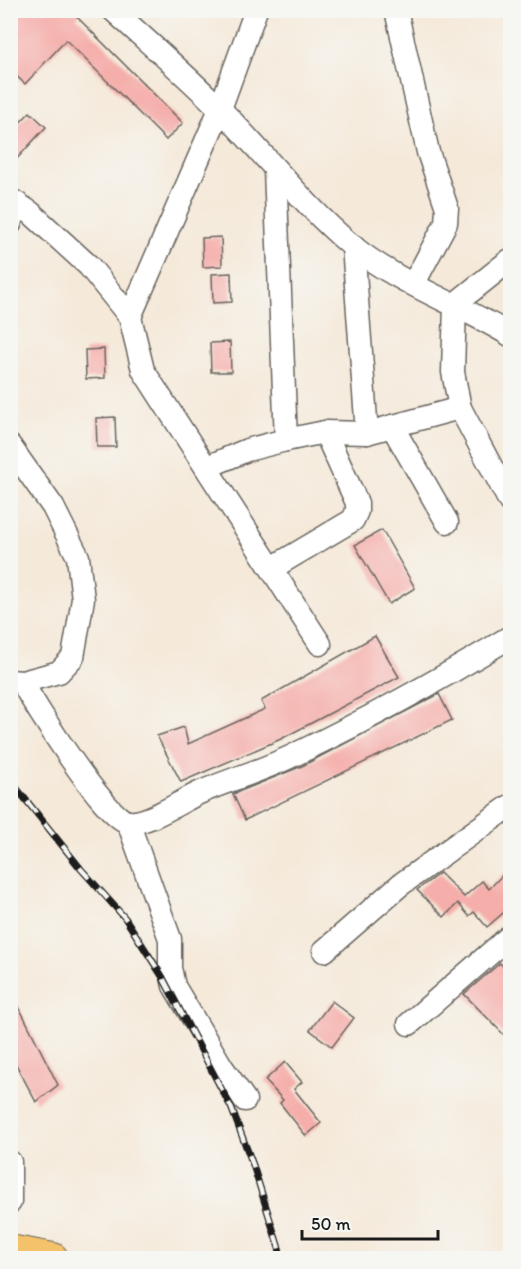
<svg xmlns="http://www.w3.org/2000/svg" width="521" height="1269" viewBox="0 0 521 1269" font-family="Itim,sans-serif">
<rect width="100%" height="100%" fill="#f6f6f2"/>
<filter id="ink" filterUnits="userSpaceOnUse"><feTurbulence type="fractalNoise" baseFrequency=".0167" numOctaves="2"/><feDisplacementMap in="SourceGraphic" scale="12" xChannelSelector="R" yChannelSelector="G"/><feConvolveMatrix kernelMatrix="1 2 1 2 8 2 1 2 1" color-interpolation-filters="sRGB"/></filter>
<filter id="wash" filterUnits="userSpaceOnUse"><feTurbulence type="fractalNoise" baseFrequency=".008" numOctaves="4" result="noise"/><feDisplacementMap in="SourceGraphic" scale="24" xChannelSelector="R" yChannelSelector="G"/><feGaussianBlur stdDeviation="1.35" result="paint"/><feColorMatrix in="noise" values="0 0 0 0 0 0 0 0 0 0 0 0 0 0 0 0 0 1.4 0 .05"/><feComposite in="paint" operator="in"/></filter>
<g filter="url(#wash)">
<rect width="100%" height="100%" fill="#f5e9d9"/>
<g id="blocks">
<!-- building -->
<g fill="#f5aeaa">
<polygon points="15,10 84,10 77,17 183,123 166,140 66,40 25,84 10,70 10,15"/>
<polygon points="30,112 46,127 10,166 10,133"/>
<polygon points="221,237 222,266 203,267 202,238"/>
<polygon points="231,273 232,302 213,303 212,274"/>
<polygon points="230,342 231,372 211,372 210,343"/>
<polygon points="104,349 105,378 86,379 85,350"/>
<polygon points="115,417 116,447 97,447 96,418"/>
<polygon points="382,530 415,588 389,604 355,545"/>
<polygon points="375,636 399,677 281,739 181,782 157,736 184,727 188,744 265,709 261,701"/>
<polygon points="439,694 452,720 245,820 233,794 302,766"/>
<polygon points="510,867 510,907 487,927 474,912 469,916 458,903 444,917 417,890 440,873 464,897 482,881 489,889"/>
<polygon points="500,963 510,974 510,1041 464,994"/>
<polygon points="10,989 58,1085 36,1102 10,1053"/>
<polygon points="332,1001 354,1018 332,1047 310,1030"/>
<polygon points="285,1062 302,1082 294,1089 321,1123 306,1136 280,1103 283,1100 265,1080"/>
</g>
</g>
</g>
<g filter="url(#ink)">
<use href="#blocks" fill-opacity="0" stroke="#68645e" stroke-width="1.5"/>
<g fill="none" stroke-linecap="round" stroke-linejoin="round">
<!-- minor casing -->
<g stroke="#68645e" stroke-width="25">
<g id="minor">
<path d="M113,10C149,43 186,75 220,109C265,154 303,205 352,246C399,284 459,304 510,335"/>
<polyline points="396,10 428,152 447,208 446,223 414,283"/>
<polyline points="275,170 286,440"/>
<polyline points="10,199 31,213 89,266 130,317 143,370 320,644"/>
<polyline points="10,224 18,204"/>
<polyline points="353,246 367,433"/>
<polyline points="510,260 455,304 453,372 460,408 510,502"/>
<polyline points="130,317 220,109 256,10"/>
<polyline points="392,426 447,522"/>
<polyline points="10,446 53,507 78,557 83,599 73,657 59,672 22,682"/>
<polyline points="207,467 247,450 286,440 325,432 367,433 460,408"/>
<polyline points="272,568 353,520 357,511 357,503 325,432"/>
<path d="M10,681L22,682C35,706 106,819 128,822C147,825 181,801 199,793C230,779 265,770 296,754C369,719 441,679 510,637"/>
<polyline points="128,822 170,939 170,968 174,986 222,1067 245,1100"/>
<polyline points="324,951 400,885 510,806"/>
<polyline points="409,1024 510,936"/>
<polyline points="10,1162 10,1202"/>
</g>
</g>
<!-- major casing -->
<g stroke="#68645e" stroke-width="32">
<polyline id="major" points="10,1250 53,1258"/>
</g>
<!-- minor -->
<use href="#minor" stroke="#fff" stroke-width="22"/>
<!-- major -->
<use href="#major" stroke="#f3c26a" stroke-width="30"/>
<!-- rail casing -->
<g stroke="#1c1c1c" stroke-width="7">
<polyline id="rail" points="10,780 81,869 125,918 162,976 231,1107 253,1165 282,1258"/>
</g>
<!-- rail -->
<use href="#rail" stroke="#f6f6f2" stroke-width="4.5" stroke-dasharray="14" stroke-linecap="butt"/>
</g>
</g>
<!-- margin -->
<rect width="521" height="1269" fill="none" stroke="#f6f6f2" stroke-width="36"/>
<!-- scale -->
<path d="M302 1230v9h136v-9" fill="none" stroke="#1c1c1c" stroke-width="3"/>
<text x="311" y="1230" font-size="18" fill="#1c1c1c" stroke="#f6f6f2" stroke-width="4.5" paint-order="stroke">50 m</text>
</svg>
